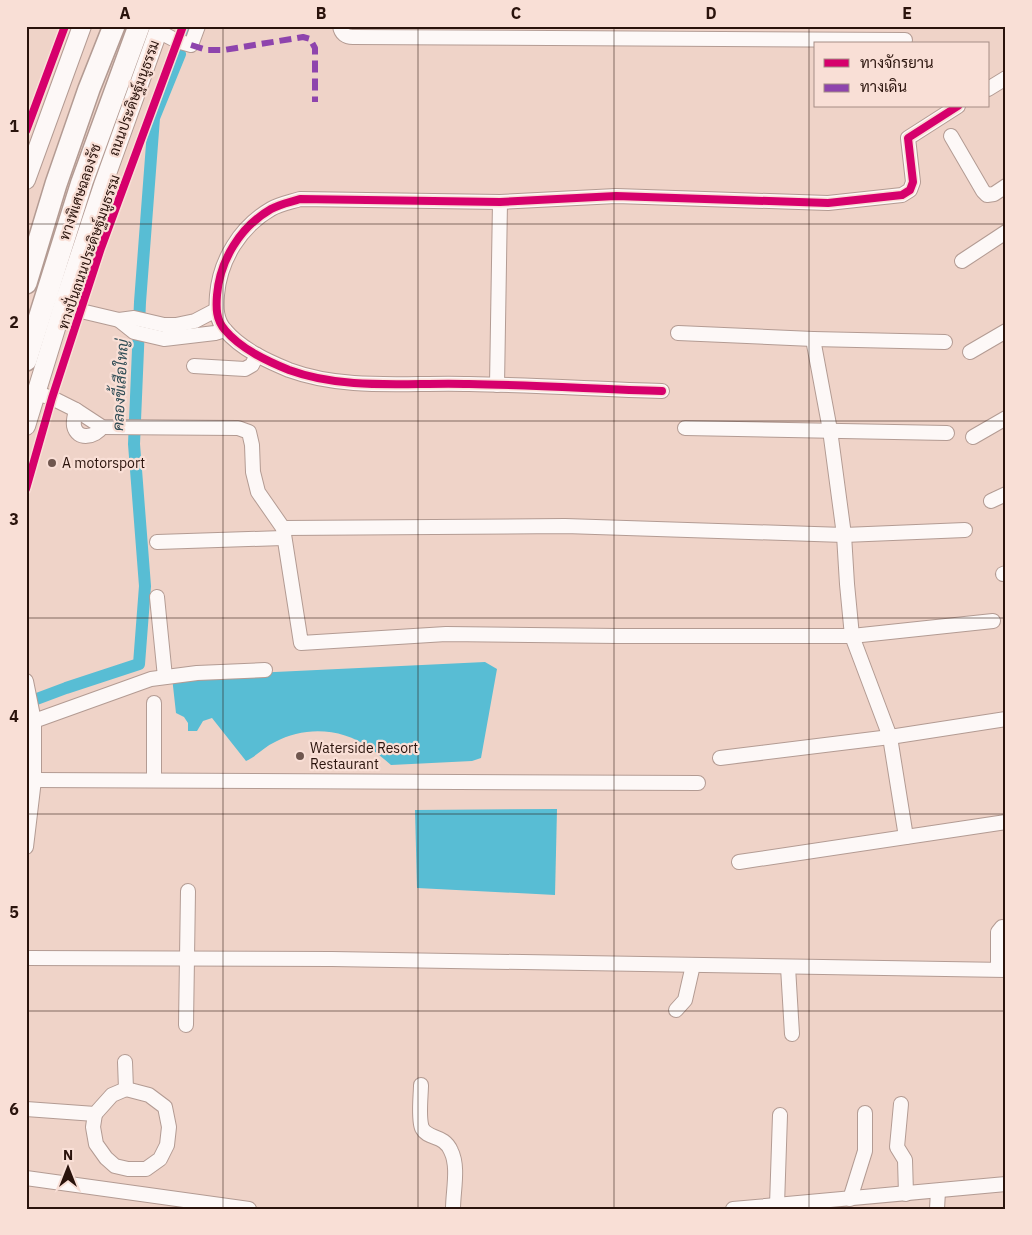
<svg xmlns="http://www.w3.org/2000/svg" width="1032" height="1235" viewBox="0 0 1032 1235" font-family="'IBM Plex Sans',Sarabun,sans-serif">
<rect width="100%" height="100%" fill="#efd3c8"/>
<!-- water -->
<g fill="#58bdd4">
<path d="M485,662L497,669L481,758L472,761L391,765C384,759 377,753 370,748C342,728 305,726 275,742C264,747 257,756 246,761L212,718L203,721L197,731H188V723L184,717L176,713L172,677Z"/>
<polygon points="557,809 555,895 417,888 415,810"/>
</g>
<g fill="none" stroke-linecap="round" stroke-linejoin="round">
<!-- canal -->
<g stroke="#58bdd4" stroke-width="12">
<polyline points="188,32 190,26"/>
<polyline points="26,703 66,688 139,664 145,586 134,444 140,302 154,118 180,54"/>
</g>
<!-- minor casing -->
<g stroke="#b39b93" stroke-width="16">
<g id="minor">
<path d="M340,26C341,34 346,37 353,37L905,40"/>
<polyline points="158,31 177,41 191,45 198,26"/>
<polyline points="988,89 1006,78"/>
<polyline points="951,136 983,191 987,195 994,194 1006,186"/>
<polyline points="962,261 1006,232"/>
<polyline points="65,299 81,311 119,320 134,318 164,325 176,325 195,321 216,310"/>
<polyline points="119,320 134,332 164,339 215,333 225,330"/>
<polyline points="678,333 813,339 945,342"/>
<polyline points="813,339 830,430 844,535 847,584 852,636 890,737 906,837"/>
<polyline points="970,352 1006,331"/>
<polyline points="194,366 245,369 252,365 257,355"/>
<polyline points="497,385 500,202"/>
<path d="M662,391C597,389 533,385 469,384C410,382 346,391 289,370C267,361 241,349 225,330C216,320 216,308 217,295C220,260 240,227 271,209C280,204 291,202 300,199L500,202L616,196L828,203L902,195L910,190L913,182L908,138L958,106"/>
<polyline points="36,393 52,398 76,410 102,427 238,428 249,432 252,445 253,472 258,492 283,528 301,643 446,634 618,636 852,636 993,621"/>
<path d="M76,410C75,415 73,421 74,426C77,441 96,437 102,427"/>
<polyline points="685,428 947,433"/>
<polyline points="973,437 1006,418"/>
<polyline points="991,501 1006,494"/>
<polyline points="283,528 565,526 844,535 965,530"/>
<polyline points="157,542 283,538"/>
<polyline points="1003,574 1006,573"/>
<polyline points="157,597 165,677"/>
<polyline points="26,681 34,721 34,780 26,847"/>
<polyline points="154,703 154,780"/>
<polyline points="34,721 151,679 197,673 265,670"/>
<polyline points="720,758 890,737 1006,719"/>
<polyline points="34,780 698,783"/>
<polyline points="739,862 1006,822"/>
<polyline points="26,958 332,959 1006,970"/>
<polyline points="788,967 792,1034"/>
<polyline points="998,969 998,932 1002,927 1006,928"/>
<polyline points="676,1010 685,1000 693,965"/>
<polyline points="186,1025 188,891"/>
<path d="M421,1085C421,1095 418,1118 422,1128C428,1140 444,1134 451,1151C459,1167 453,1191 453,1209"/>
<polyline points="901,1104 897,1147 905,1160 906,1194"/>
<polyline points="26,1109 95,1114 112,1095 126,1089 125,1062"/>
<polyline points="95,1114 93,1127 96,1144 106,1158 115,1166 128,1169 146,1169 160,1159 167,1145 169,1127 165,1107 149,1095 126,1089"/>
<polyline points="26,1178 249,1209"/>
<polyline points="850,1199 865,1151 865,1113"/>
<polyline points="777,1205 780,1115"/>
<polyline points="733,1209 1006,1184"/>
<polyline points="937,1209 938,1191"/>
</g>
</g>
<!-- major casing -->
<g stroke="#b39b93" stroke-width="20">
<g id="major">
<polyline points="26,180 82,26"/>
<polyline points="26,426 65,299 103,185 160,26"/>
</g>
</g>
<!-- highway casing -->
<g stroke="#b39b93" stroke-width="24">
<g id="highway">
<polyline points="26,283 56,184 89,89 114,26"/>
<polyline points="26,360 82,182 139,26"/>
</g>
</g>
<!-- minor -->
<use href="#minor" stroke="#fdf8f7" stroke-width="14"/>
<!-- major -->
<use href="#major" stroke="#fdf8f7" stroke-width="18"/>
<!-- highway -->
<use href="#highway" stroke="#fdf8f7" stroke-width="21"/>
<!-- quiet -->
<polyline stroke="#8e44ad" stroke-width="6" stroke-dasharray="12 6" stroke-linecap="butt" points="191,45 207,50 224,50 303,37 310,39 315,48 315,102"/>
<!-- cycleway casing -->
<g stroke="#f9dfd6" stroke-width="11">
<g id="cycleway">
<polyline points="26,131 65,26"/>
<path d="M662,391C597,389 533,385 469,384C410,382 346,391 289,370C267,361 241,349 225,330C216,320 216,308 217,295C220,260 240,227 271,209C280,204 291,202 300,199L500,202L616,196L828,203L902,195L910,190L913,182L908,138L958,106"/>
<polyline points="26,489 52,398 101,248 183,26"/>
</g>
</g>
<!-- cycleway -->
<use href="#cycleway" stroke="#d6006c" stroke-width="8"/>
</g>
<!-- grid -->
<path fill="none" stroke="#2a130c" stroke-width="1" stroke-opacity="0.55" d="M223,26V1209M418,26V1209M614,26V1209M809,26V1209M26,224H1006M26,421H1006M26,618H1006M26,814H1006M26,1011H1006"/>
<!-- markers -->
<g fill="#6f564e" stroke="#f9dfd6" stroke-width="2">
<circle cx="52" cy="463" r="5"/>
<circle cx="300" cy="756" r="5"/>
</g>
<g text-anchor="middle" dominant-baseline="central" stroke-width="4.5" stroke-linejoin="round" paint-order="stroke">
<!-- street labels -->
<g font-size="14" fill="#2a130c" stroke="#f9dfd6">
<text transform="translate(134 98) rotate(-70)">ถนนประดิษฐ์มนูธรรม</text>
<text transform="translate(80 192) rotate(-71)">ทางพิเศษฉลองรัช</text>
<text transform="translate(89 252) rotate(-71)">ทางปั่นถนนประดิษฐ์มนูธรรม</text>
</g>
<!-- poi labels -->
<g font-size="14" fill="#2a130c" stroke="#f9dfd6" text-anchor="start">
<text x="62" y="463">A motorsport</text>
<text x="310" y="748">Waterside Resort<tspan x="310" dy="16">Restaurant</tspan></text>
</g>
<!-- water labels -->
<g font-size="15" font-style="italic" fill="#2f4c55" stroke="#f9dfd6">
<text transform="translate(120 385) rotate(-87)">คลองขี้เสือใหญ่</text>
</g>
</g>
<!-- border -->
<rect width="1032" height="1235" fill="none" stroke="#f9dfd6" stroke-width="55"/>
<!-- legend -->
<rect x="814" y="42" width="175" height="65" fill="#f9dfd6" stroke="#a68d85"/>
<rect x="824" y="59" width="25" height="8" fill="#d6006c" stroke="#a68d85"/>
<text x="860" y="68" font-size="15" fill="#2a130c">ทางจักรยาน</text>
<rect x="824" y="84" width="25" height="8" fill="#8e44ad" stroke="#a68d85"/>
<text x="860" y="92" font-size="15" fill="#2a130c">ทางเดิน</text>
<!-- north arrow -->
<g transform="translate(68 1168)" stroke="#f9dfd6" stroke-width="4" paint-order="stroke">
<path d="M0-4L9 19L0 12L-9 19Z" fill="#2a130c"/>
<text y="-8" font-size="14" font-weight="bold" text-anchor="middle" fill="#2a130c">N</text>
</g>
<rect x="28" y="28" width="976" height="1180" fill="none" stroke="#2a130c" stroke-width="2"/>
<g font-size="16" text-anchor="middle" font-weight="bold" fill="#2a130c">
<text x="125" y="19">A</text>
<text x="321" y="19">B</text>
<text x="516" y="19">C</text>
<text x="711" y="19">D</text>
<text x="907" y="19">E</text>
<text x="14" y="132">1</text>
<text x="14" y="328">2</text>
<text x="14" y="525">3</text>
<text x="14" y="722">4</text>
<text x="14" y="918">5</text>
<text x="14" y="1115">6</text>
</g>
</svg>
